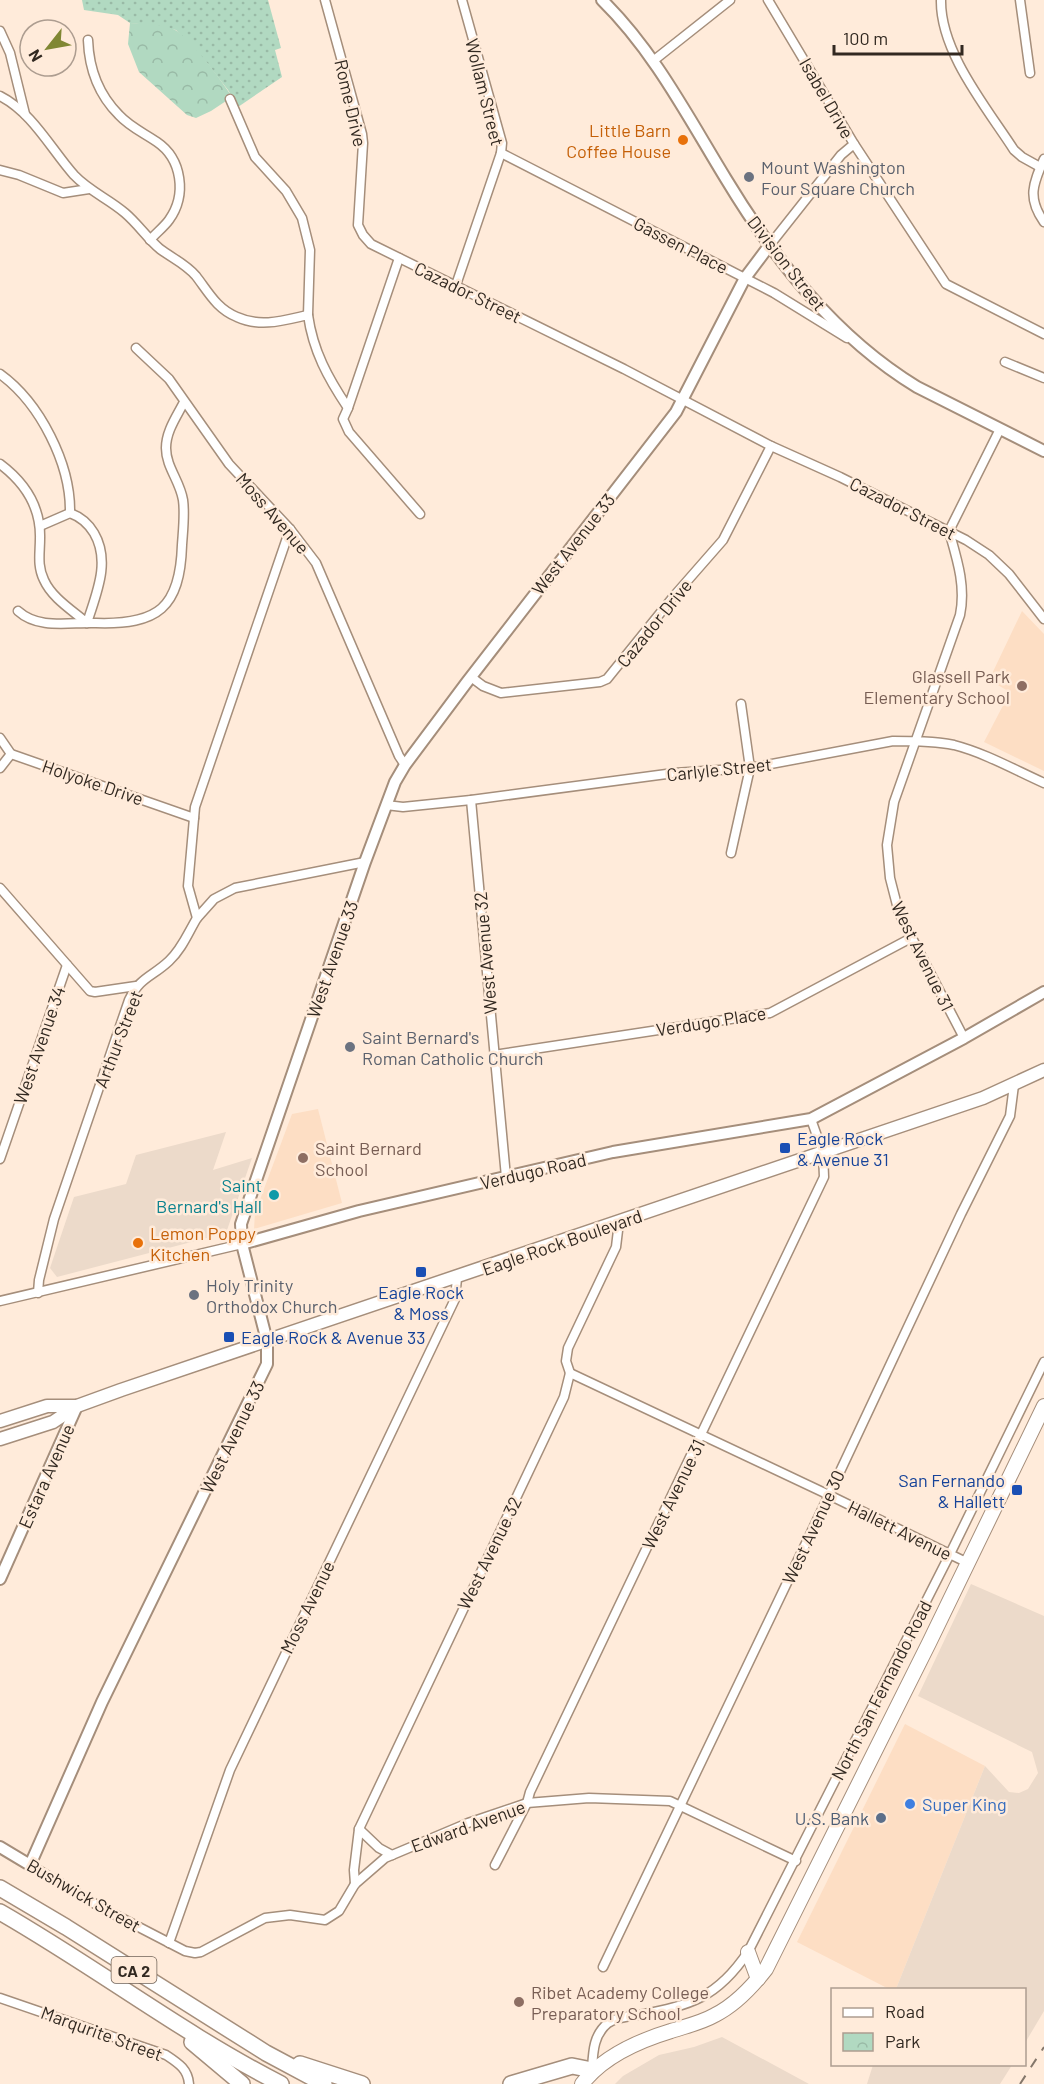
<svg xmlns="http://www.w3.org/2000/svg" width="1044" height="2084" viewBox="0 0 1044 2084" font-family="Barlow,sans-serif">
<defs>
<pattern id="grass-dots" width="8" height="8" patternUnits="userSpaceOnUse" patternTransform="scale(1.5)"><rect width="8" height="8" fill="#b1d9c1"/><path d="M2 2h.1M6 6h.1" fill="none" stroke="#99baa6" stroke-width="1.8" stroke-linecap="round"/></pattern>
<pattern id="park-crowns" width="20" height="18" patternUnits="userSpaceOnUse" patternTransform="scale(1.5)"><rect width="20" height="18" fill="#b1d9c1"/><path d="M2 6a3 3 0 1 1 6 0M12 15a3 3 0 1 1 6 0" fill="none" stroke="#99baa6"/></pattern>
</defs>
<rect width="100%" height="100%" fill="#ffebda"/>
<!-- built -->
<g fill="#fddec4">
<polygon points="1022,611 1044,634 1044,771 984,742 1010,692 989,680"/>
<polygon points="318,1109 342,1203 254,1229 255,1213 292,1114"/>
<polygon points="905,1724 985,1766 896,1989 889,1989 797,1942"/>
</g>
<!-- industrial -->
<g fill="#ecdaca">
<polygon points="226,1132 213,1170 252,1158 226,1233 57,1277 50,1268 74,1197 126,1184 136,1155"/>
<polygon points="971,1584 1044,1616 1044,2011 1025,2043 1024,1990 896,1989 985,1766 1009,1792 1019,1793 1028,1789 1038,1773 1032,1752 918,1696"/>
<polygon points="722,2037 809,2084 615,2084 623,2076 659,2055 694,2047"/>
<polygon points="873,2065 873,2064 1012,2065 1000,2084 867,2084"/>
</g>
<!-- grass -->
<polygon fill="url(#grass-dots)" points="82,0 268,0 281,48 275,50 282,77 238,107 228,90 207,63 176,30 157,26 130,23 118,15 84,10"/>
<!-- park -->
<path fill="url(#park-crowns)" d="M130,23C144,24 159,24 173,29C188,35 223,82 232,97L211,111L196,118L187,115L139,72L128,44Z"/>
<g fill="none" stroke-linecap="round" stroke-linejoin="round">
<!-- minor casing -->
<g stroke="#a58e7b" stroke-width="11">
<g id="minor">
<polyline points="325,0 362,134 363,143 358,225 363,235 371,244 624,369 771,446 840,477 966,540 989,555 1009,574 1044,619"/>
<polyline points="768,0 854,144 946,284 1044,334"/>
<path d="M941,0C940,52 987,108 1014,150L1022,157L1040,167"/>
<polyline points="1020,0 1030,73"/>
<polyline points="0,31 10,53 25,114"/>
<path d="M88,40C89,68 99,95 119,115C130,127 144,133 157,142C182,159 187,195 169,220C164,227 156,233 150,240"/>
<polyline points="653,61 730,0"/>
<path d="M0,96C32,112 51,149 74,175C89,191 109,199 125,213C138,224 147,238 160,249C172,258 186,264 196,276C209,293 217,309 237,317C261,328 285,320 308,315C313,351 328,378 348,408L399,258"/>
<polyline points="230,99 255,157 286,191 302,218 310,250 308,315"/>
<polyline points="501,153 774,293 847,338"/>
<path d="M1044,159C1033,184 1027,198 1044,222"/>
<polyline points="0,170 19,175 63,193 89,189"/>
<polyline points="769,246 841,155 854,144"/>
<polyline points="456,285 501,153 502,143 462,0"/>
<polyline points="136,348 169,379 229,464 290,529 316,563 399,756 405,765"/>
<polyline points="1005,362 1044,378"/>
<path d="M0,374C40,403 71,464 70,513"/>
<polyline points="348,408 343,419 349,432 420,514"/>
<path d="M0,464C24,482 41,507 40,539C40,553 37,566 44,580C52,598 72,610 87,623"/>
<path d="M70,513C81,517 88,523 94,533C111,562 96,594 87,623"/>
<polyline points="40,526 70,513"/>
<path d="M18,611C39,630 70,622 96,623C158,625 180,608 182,545C183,530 185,514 183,500C180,481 166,467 166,448C166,431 177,416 184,402"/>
<polyline points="471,677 483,686 501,693 600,682 607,679 674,596 723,540 771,446"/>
<polyline points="0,738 11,754 194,818"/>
<polyline points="0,768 11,754"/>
<polyline points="471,800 506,1177"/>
<path d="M386,805L403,807L471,800L674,773L750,768L893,741C914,741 934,741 954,745C985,753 1015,770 1044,783"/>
<polyline points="731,853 750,768 741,704"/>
<polyline points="0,888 90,991 95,992 136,986"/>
<polyline points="197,918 214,899 235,888 365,862"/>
<path d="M964,1038L899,913L890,878L887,845L894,802L960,615C966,586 957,559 949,531L1000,429"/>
<polyline points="494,1055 770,1013 911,938"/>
<polyline points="0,1159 67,965"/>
<path d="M38,1293L39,1280L54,1219L129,1000C140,977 152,977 169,961C182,949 188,933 197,918L188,886L195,807L290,529"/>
<polyline points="0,1301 242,1244"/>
<polyline points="570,1373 829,1495 968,1563"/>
<polyline points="359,1829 379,1848 392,1855"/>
<polyline points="30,1865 102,1908 185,1951 195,1953 201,1952 265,1918 290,1915 325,1920 339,1911 355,1884 385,1858 468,1823 527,1803 589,1798 670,1801 796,1861"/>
<polyline points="495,1865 527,1803 530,1792 824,1177 823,1153 811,1119"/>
<polyline points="355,1884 354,1870 359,1829 564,1397 570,1373 566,1361 568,1348 616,1247 619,1222"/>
<polyline points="169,1943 230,1770 455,1299 457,1278"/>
<polyline points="603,1967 829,1495 961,1214 1010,1116 1014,1085"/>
<path d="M0,1998L166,2055C178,2063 188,2069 189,2084"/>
<path d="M592,2070C593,2053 593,2035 608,2023C616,2017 629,2016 639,2015C691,2005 717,1998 748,1952L950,1554L1044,1362"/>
</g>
</g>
<!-- tertiary casing -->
<g stroke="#a58e7b" stroke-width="14">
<g id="tertiary">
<path d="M602,0C654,51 688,117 726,179C775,260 835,337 917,387L1044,451"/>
<polyline points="242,1244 359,1211 613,1152 811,1119 964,1038 1044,992"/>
<polyline points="0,1579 77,1406"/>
<polyline points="0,1847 30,1865 102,1702 267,1364 267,1341 242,1244 241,1224 365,862 395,782 405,765 467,682 676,412 745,278 769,246"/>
</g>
</g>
<!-- secondary casing -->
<g stroke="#a58e7b" stroke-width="15">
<g id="secondary">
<polyline points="0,1421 47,1406 76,1406"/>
<polyline points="0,1439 53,1422 77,1406 121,1390 983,1098 1044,1070"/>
</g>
</g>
<!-- primary casing -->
<g stroke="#a58e7b" stroke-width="16">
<g id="primary">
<polyline points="748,1952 758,1979"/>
<path d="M582,2084C603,2056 638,2041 671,2031C686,2026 701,2023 715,2015C735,2005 752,1987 766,1969L929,1643L1044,1406"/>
</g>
</g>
<!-- motorway casing -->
<g stroke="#a58e7b" stroke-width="18">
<g id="motorway">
<polyline points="0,1888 66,1927 266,2053 324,2084"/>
<path d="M0,1912C96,1967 183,2034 281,2084"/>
<polyline points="192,2042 242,2084"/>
<polyline points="300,2064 362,2084"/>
<polyline points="511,2084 572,2066 592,2070"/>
</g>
</g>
<!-- minor -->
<use href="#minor" stroke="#fff" stroke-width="8"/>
<!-- tertiary -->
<use href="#tertiary" stroke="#fff" stroke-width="10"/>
<!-- secondary -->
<use href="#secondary" stroke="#fff" stroke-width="12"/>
<!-- primary -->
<use href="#primary" stroke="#fff" stroke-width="14"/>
<!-- motorway -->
<use href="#motorway" stroke="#fff" stroke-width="15"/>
<!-- rail -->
<polyline stroke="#84776b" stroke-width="2" stroke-dasharray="10 10" stroke-linecap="butt" points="1020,2084 1044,2047"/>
</g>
<!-- markers -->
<g fill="#e8710a" stroke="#ffebda" stroke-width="2">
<circle cx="683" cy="140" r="6"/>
<circle cx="138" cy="1243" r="6"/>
</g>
<g fill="#6b7280" stroke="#ffebda" stroke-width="2">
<circle cx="749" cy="177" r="6"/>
<circle cx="350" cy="1047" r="6"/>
<circle cx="194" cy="1295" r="6"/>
</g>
<g fill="#8d6e63" stroke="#ffebda" stroke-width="2">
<circle cx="1022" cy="686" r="6"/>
<circle cx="303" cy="1158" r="6"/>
<circle cx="519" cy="2002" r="6"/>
</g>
<g fill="#1a4fb4" stroke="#ffebda" stroke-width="2">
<rect x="779" y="1142" width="12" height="12" rx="3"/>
<rect x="415" y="1266" width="12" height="12" rx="3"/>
<rect x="223" y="1331" width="12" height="12" rx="3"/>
<rect x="1011" y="1484" width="12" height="12" rx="3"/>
</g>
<circle fill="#0f9aa8" stroke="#ffebda" stroke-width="2" cx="274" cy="1195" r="6"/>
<circle fill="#3f7fe0" stroke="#ffebda" stroke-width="2" cx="910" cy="1804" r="6"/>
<circle fill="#5c6f8a" stroke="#ffebda" stroke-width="2" cx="881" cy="1818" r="6"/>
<g text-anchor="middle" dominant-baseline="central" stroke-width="5" stroke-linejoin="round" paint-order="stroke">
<!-- shield labels -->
<rect fill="#ffebda" stroke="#706358" stroke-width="1.5" x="111.5" y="1957" width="45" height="26" rx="4.5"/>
<g font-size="16" font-weight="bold" fill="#322921">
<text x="134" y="1970">CA 2</text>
</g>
<!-- street labels -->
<g font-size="18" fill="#322921" stroke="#ffebda">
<text transform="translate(485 92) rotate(76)">Wollam Street</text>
<text transform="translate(827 98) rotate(60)">Isabel Drive</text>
<text transform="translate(351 103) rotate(77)">Rome Drive</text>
<text transform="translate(681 245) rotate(27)">Gassen Place</text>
<text transform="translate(787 263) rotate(52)">Division Street</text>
<text transform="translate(468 292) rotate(26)">Cazador Street</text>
<text transform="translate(903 508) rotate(27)">Cazador Street</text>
<text transform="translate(273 513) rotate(49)">Moss Avenue</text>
<text transform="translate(573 544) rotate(-52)">West Avenue 33</text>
<text transform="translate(654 623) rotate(-51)">Cazador Drive</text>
<text transform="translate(719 769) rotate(-6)">Carlyle Street</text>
<text transform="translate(93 782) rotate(19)">Holyoke Drive</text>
<text transform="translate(485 953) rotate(-95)">West Avenue 32</text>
<text transform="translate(923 956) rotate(64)">West Avenue 31</text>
<text transform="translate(332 959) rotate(-71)">West Avenue 33</text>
<text transform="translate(711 1021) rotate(-9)">Verdugo Place</text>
<text transform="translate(118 1039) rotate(-69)">Arthur Street</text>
<text transform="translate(39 1045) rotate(-71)">West Avenue 34</text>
<text transform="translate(533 1171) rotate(-13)">Verdugo Road</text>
<text transform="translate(562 1242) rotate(-19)">Eagle Rock Boulevard</text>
<text transform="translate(232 1437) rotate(-64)">West Avenue 33</text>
<text transform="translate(46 1476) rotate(-66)">Estara Avenue</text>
<text transform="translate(673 1494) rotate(-64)">West Avenue 31</text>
<text transform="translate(813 1527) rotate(-65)">West Avenue 30</text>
<text transform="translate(900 1530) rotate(26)">Hallett Avenue</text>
<text transform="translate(489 1553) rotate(-64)">West Avenue 32</text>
<text transform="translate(307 1607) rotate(-64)">Moss Avenue</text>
<text transform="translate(881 1690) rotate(-63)">North San Fernando Road</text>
<text transform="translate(468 1826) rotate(-20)">Edward Avenue</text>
<text transform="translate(84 1895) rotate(30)">Bushwick Street</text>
<text transform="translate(102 2033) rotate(20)">Marqurite Street</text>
</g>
<!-- food labels -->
<g font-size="18" fill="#c56008" stroke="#ffebda" text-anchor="end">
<text x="671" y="130">Little Barn<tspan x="671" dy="21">Coffee House</tspan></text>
<text x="150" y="1233" text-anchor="start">Lemon Poppy<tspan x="150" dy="21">Kitchen</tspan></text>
</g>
<!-- worship labels -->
<g font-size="18" fill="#5b616d" stroke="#ffebda" text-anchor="start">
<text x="761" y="167">Mount Washington<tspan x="761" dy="21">Four Square Church</tspan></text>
<text x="362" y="1037">Saint Bernard's<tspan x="362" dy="21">Roman Catholic Church</tspan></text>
<text x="206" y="1285">Holy Trinity<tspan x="206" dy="21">Orthodox Church</tspan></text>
</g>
<!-- education labels -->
<g font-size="18" fill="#785e54" stroke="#ffebda" text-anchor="start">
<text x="1010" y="676" text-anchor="end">Glassell Park<tspan x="1010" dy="21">Elementary School</tspan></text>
<text x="315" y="1148">Saint Bernard<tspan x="315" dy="21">School</tspan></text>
<text x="531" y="1992">Ribet Academy College<tspan x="531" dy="21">Preparatory School</tspan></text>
</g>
<!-- transit labels -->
<g font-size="18" fill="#164399" stroke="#ffebda" text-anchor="start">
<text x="797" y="1138">Eagle Rock<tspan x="797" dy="21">&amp; Avenue 31</tspan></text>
<text x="421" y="1292" text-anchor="middle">Eagle Rock<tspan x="421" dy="21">&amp; Moss</tspan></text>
<text x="241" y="1337">Eagle Rock &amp; Avenue 33</text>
<text x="1005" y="1480" text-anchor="end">San Fernando<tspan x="1005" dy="21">&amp; Hallett</tspan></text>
</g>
<!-- culture labels -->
<g font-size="18" fill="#0d838f" stroke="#ffebda" text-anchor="end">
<text x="262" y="1185">Saint<tspan x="262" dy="21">Bernard's Hall</tspan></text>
</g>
<!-- shop labels -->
<g font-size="18" fill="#366cbe" stroke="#ffebda" text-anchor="start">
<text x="922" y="1804">Super King</text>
</g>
<!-- service labels -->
<g font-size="18" fill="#4e5e75" stroke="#ffebda" text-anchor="end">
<text x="869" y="1818">U.S. Bank</text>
</g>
</g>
<!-- legend -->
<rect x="831" y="1988" width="195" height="78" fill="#ffebda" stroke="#ad9d90" stroke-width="1.5"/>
<rect x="843" y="2008" width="30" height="9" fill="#ffffff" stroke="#ad9d90" stroke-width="1.5"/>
<text x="885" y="2018" font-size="18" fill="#322921">Road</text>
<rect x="843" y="2033" width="30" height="18" fill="url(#park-crowns)" stroke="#ad9d90" stroke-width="1.5"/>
<text x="885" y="2048" font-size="18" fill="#322921">Park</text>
<!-- north arrow -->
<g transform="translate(48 48) rotate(239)"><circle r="28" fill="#ffebda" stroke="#ad9d90" stroke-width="1.5"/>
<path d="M0-4.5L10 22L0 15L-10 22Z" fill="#808733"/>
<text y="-9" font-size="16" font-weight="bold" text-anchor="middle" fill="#322921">N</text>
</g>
<!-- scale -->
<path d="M834 45v9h128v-9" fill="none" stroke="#322921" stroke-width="3"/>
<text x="843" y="45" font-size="18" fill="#322921" stroke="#ffebda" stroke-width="4.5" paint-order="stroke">100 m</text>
</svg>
